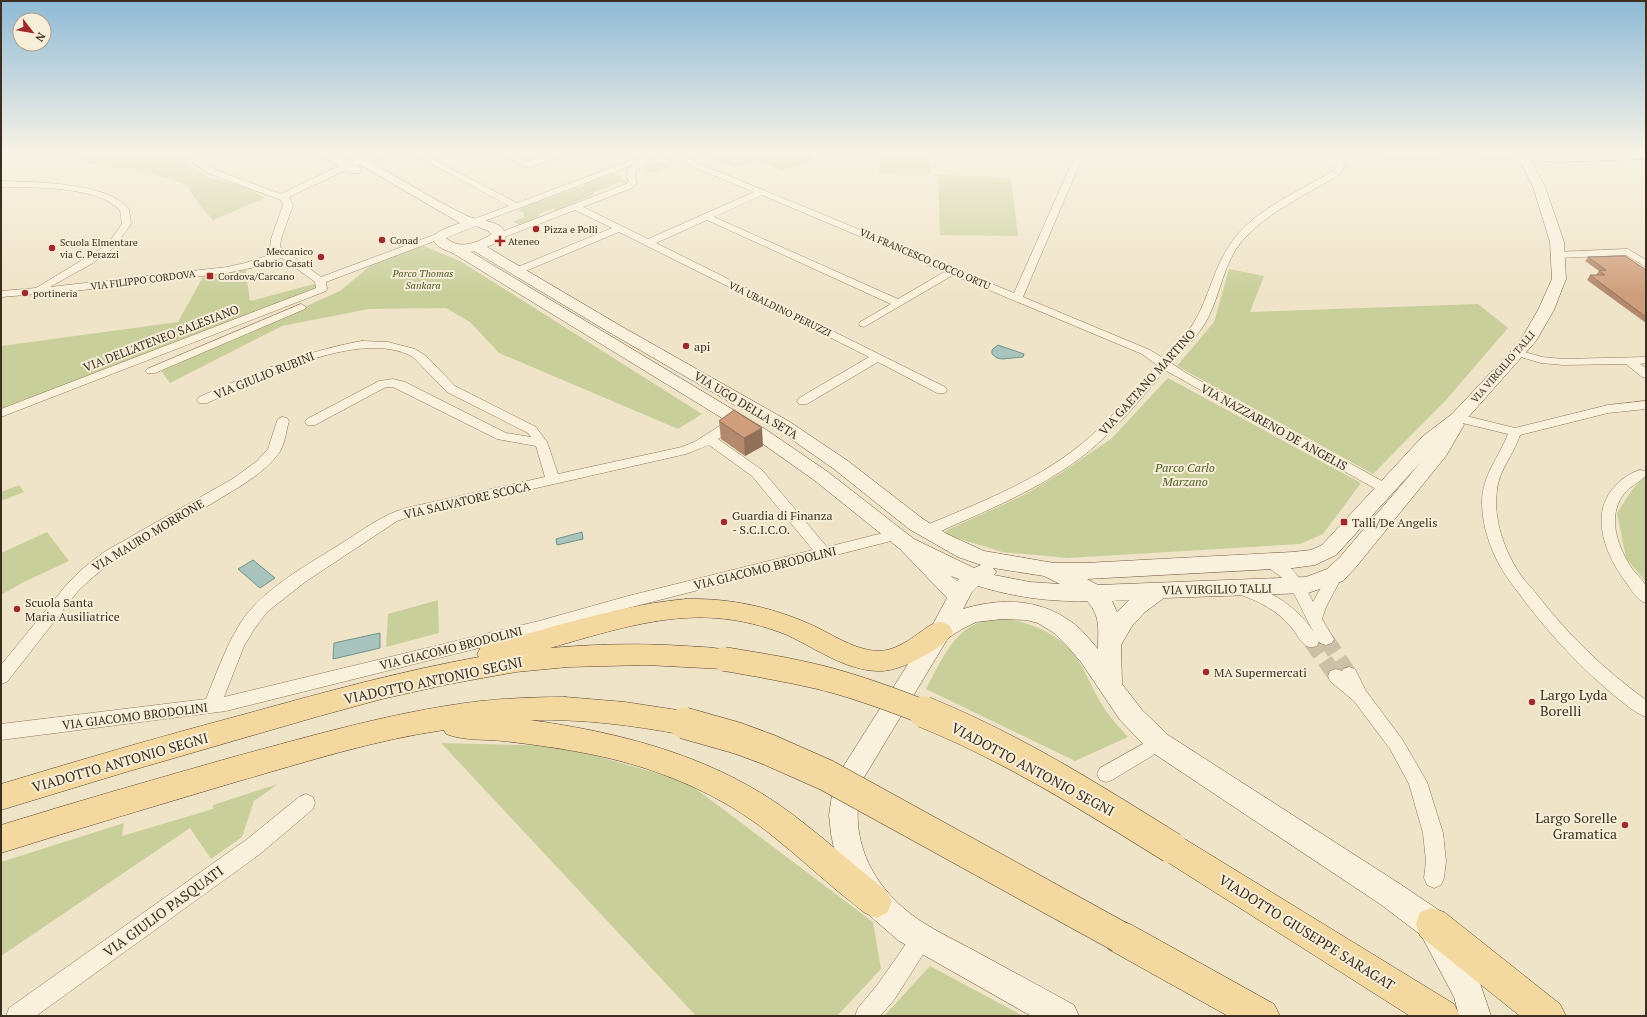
<svg xmlns="http://www.w3.org/2000/svg" width="1647" height="1017" viewBox="0 0 1647 1017" font-family="'PT Serif',serif">
<rect width="100%" height="100%" fill="#f0e4c8"/>
<!-- green -->
<g fill="#c9cf9b">
<polygon points="81,151 168,151 208,177 246,187 265,198 213,220 198,203 187,186 174,180 139,171 88,164"/>
<polygon points="702,151 815,151 813,160 786,172 755,160 735,168 696,153"/>
<polygon points="880,151 929,151 931,174 879,173"/>
<polygon points="659,162 667,162 670,165 669,168 655,173 645,170 647,166"/>
<polygon points="612,174 621,176 626,182 623,185 621,182 611,185 611,186 593,193 593,195 561,208 562,209 557,211 554,208 538,214 540,217 520,225 513,222 524,217 524,213 519,210 522,207 572,190 571,189 577,186 579,188 584,186 586,182 589,182"/>
<polygon points="938,175 1011,178 1018,236 940,235"/>
<polygon points="424,246 460,261 702,414 678,429 499,353 470,322 446,308 369,309 282,326 170,383 161,371 340,291 370,266 406,251"/>
<polygon points="245,268 250,301 318,283 319,288 138,360 1,410 1,346 178,322 204,275"/>
<polygon points="1229,269 1264,276 1250,312 1478,304 1508,328 1446,400 1373,474 1177,366 1214,322"/>
<polygon points="1168,378 1361,483 1323,534 1300,544 1068,558 1002,552 944,534 947,530 1024,495 1061,473 1111,439"/>
<polygon points="1646,475 1646,582 1626,558 1617,513 1632,490"/>
<polygon points="19,485 24,492 1,501 1,492"/>
<polygon points="47,532 69,561 24,582 1,595 1,553"/>
<polygon points="438,600 439,633 386,647 388,614"/>
<path d="M1009,619C1033,624 1057,634 1073,653C1083,666 1089,681 1097,696C1105,712 1116,724 1128,737L1075,761L926,689C941,662 954,626 988,620C995,619 1002,619 1009,619Z"/>
<polygon points="441,743 562,746 687,782 873,922 881,969 837,1016 696,1016"/>
<polygon points="278,784 254,801 242,837 211,859 190,828 1,956 1,862 124,823 122,836 213,809 213,805"/>
<polygon points="930,966 1023,1016 884,1016"/>
</g>
<!-- water -->
<g fill="#a9c4bc" stroke="#6f938a">
<polygon points="998,345 1024,354 1023,357 1002,359 997,358 992,354 992,350"/>
<polygon points="582,532 583,539 557,545 556,539"/>
<polygon points="253,560 275,578 260,588 238,569"/>
<polygon points="380,633 380,648 333,659 334,643"/>
</g>
<g fill="none" stroke-linecap="round" stroke-linejoin="round">
<!-- street-tunnel -->
<g stroke="#ccc0a6" stroke-width="16" stroke-dasharray="16 8" stroke-linecap="butt">
<polyline points="1326,639 1349,674"/>
<polyline points="1311,641 1336,676"/>
</g>
<!-- street casing -->
<g stroke="#8d765c" stroke-width="1">
<g id="street">
<path d="M176,151H185L216,170L281,194C312,179 363,151 397,151L396,153L350,168L289,197L293,205L281,239L280,247L321,277L439,233L442,232L447,235L445,237L326,282L327,289L326,291L1,417V409L316,288L315,282L282,258L251,268L227,273L74,291L1,297V291L36,288L102,248L110,241L122,224L120,210C116,207 112,203 108,201C81,187 31,187 1,187V181C34,182 107,182 129,209L131,224L116,245L109,252L91,264L50,287L227,267L245,263L276,253L270,248L271,239L283,205L281,200L210,174Z"/>
<path d="M408,151H417L517,203L656,151H668L1014,293L1077,151H1085L1023,297L1150,350L1163,358C1173,347 1185,337 1193,324C1210,297 1213,266 1234,239C1258,207 1301,191 1334,170L1338,162L1334,151H1342C1348,159 1347,166 1340,174C1307,195 1268,211 1242,241C1224,263 1221,291 1209,316C1200,335 1185,348 1171,363L1186,373L1391,486L1393,489L1391,492L1386,494L1381,492L1165,370C1141,399 1117,428 1088,452C1042,489 985,511 932,535L927,536L922,535L920,531L922,527C976,504 1033,483 1079,446C1108,423 1133,393 1157,365L1142,354L953,275L864,327L860,326L859,324L860,322L891,304L707,220L656,243L945,387L947,390L945,393H937L878,362L807,404H799L797,401L799,398L869,357L619,232L521,273H513L512,271L513,269L612,228L575,210L502,238H496L494,236L496,234L626,184L629,182L627,177L628,169L633,165L474,225L469,222L471,220L509,206ZM662,154L754,192L648,239L583,207L632,188L637,182L635,177L636,170L648,163L649,161L648,159ZM762,195L944,272L898,299L714,217Z"/>
<polygon points="494,151 504,151 528,162 562,151 573,151 572,153 528,168"/>
<polygon points="1512,151 1530,151 1526,158 1523,158"/>
<polygon points="1628,249 1646,260 1646,267 1626,255 1558,258 1553,255 1558,252"/>
<polygon points="301,304 306,307 305,309 155,373 147,373 145,371 147,369"/>
<path d="M362,341L388,342L415,349L426,356L455,386L536,427L547,442L558,474L682,447L696,441L732,418H740L742,421L740,424L718,439L762,470L827,547L895,530L900,531L902,535L900,539L895,540L628,608L539,633L226,711L1,740V724L206,699C217,672 227,643 243,619C266,587 309,564 342,543C363,530 382,515 406,508L545,477L536,446L497,439L393,387H386L315,425H307L305,422L307,419L379,381L393,379L405,382L506,433L531,437L528,433L447,392L413,357C360,327 258,380 207,403H199L197,400L199,397C252,374 304,351 362,341ZM709,445L752,476L813,550L628,596L539,621L224,697L244,646L255,628L267,612L305,582L397,521L409,517L686,454Z"/>
<polygon points="1518,350 1542,357 1563,359 1646,357 1646,363 1640,364 1646,368 1646,378 1642,377 1626,364 1563,365 1541,363 1514,355 1512,353 1514,351"/>
<path d="M1646,401V409L1608,413L1520,435C1514,454 1499,470 1497,490C1493,519 1504,550 1520,574C1525,582 1533,589 1539,597C1570,637 1606,671 1646,700V717C1635,713 1625,704 1616,697C1582,669 1553,638 1526,603C1517,590 1507,579 1500,566C1489,546 1482,524 1482,502C1482,476 1499,457 1508,434L1454,421L1452,418L1454,415L1458,414L1515,428L1608,405Z"/>
<path d="M283,417L287,418L289,421C286,431 285,445 279,453C262,476 235,489 211,504C165,530 116,553 78,591L7,682L1,684V665L68,583L81,570L104,552L234,478L257,461L268,449L277,421L279,418Z"/>
<path d="M1640,470L1645,471L1646,475C1640,483 1629,486 1623,495C1606,519 1619,549 1633,570C1637,575 1645,582 1646,587C1647,592 1646,598 1646,603C1636,600 1631,589 1625,581C1605,554 1588,512 1617,484C1623,478 1632,472 1640,470Z"/>
<path d="M1269,556C1292,562 1303,582 1313,602L1330,571L1335,569L1340,571L1343,575L1326,607L1322,619L1334,639L1332,643L1326,645L1320,643L1319,641L1317,646C1313,647 1309,648 1305,645C1300,641 1296,633 1292,628C1277,610 1259,601 1238,594L1235,590L1238,586C1244,584 1249,586 1255,588C1280,595 1299,611 1314,632C1304,616 1298,598 1287,583C1280,574 1266,568 1262,561L1264,557Z"/>
<polygon points="1349,667 1355,669 1366,691 1402,739 1427,782 1443,833 1446,861 1444,878 1441,885 1434,888 1427,885 1424,878 1426,861 1423,833 1409,784 1390,749 1354,701 1330,681 1328,676 1330,671 1336,669 1342,671 1343,669"/>
<polygon points="1159,735 1165,738 1168,743 1165,748 1112,780 1106,782 1100,780 1097,774 1100,768"/>
<polygon points="306,794 313,797 315,803 313,809 260,854 36,1016 6,1016 9,1008 246,840 299,797"/>
<polygon points="922,927 929,931 933,938 929,945 894,1000 880,1016 855,1016 858,1008 878,984 915,931"/>
</g>
</g>
<!-- secondary casing -->
<g stroke="#6f573f" stroke-width="1">
<g id="secondary">
<polygon points="314,151 328,151 359,167 361,170 359,173 351,173 316,153"/>
<path d="M338,151H352C390,172 428,197 467,216C478,221 505,220 506,236L504,239L487,247L619,325L790,422L848,461L923,519L947,534L984,551L1054,563H1085L1293,552L1311,550L1322,545L1423,436L1452,414L1512,350L1523,336L1538,310L1552,279L1550,242L1533,187L1519,159L1468,155L1395,157L1361,154L1357,153L1356,151H1498L1556,154L1646,151V159L1556,162L1531,160L1545,187L1564,242L1566,279L1554,310L1536,341L1463,423L1464,425L1446,456L1356,567L1343,581L1308,593L1164,598L1145,612L1132,626L1121,645L1122,684L1142,710L1168,735L1400,884L1443,913L1480,983L1491,1016H1459L1454,997L1421,935L1380,904L1150,751L1120,720L1081,662L1068,647L1054,633L1038,623L1026,620L1002,619L976,622L962,629L948,638L863,779C846,837 871,887 919,920C937,932 957,941 975,951C1008,969 1041,987 1074,1005L1079,1016H1031L899,941L869,915L857,899L847,882L835,853L831,834L829,815L832,795L838,775L932,626L947,598L900,549L814,480L753,437L451,252C443,250 436,246 432,238C438,229 451,227 460,223L340,153ZM476,226L488,231L492,234C478,242 461,251 446,238ZM474,251L607,331L778,430L834,469L909,529L958,557L981,565L974,568L914,539L828,472L765,429L471,252ZM1421,462L1340,557L1327,569L1306,577L1098,585L1087,579L1293,568L1315,565L1336,555ZM993,568L1044,576L1060,584L1030,582L994,575L996,572ZM951,576L959,579L957,581ZM978,586C1014,597 1049,602 1087,601C1101,616 1098,630 1098,649C1089,639 1081,628 1070,621C1038,598 999,598 963,609L972,592ZM1129,600L1117,612L1112,601Z"/>
</g>
</g>
<!-- primary casing -->
<g stroke="#5b4430" stroke-width="1">
<g id="primary">
<path d="M686,599C727,598 767,606 805,622C828,631 852,650 878,651C893,651 907,642 919,633C925,629 933,622 940,622C943,622 946,624 949,625L953,632C947,643 936,649 925,655C912,663 893,672 877,671C845,670 815,648 787,635C765,626 741,620 716,618C660,614 603,633 550,648C595,644 640,643 685,646C701,647 718,647 733,652L737,659L733,666L724,669L646,665L568,667L516,672L449,684L382,699L316,717L126,772L1,810V784C83,759 166,735 249,713C325,692 401,671 479,657L477,654L481,647L490,644C555,627 620,605 686,599Z"/>
<path d="M565,697L625,702L684,711L694,715L698,723L694,731L684,735C632,725 583,719 530,720C617,732 705,754 778,804C816,830 850,863 887,891L892,902L887,913L876,918L865,913C832,888 802,859 769,833C722,796 667,772 608,758C574,750 538,745 503,741C485,739 464,741 446,734L444,730C374,740 306,762 239,781C159,805 80,828 1,853V825C78,801 156,779 233,757C315,735 396,711 481,701C509,698 537,697 565,697Z"/>
<polygon points="1172,833 1183,838 1454,1004 1460,1016 1410,1016 1161,858 1157,848 1161,838"/>
<polygon points="1432,908 1444,912 1560,1004 1566,1016 1520,1016 1420,936 1416,924 1420,912"/>
<polygon points="1120,920 1132,925 1274,1004 1280,1016 1228,1016 1108,949 1103,937 1108,925"/>
</g>
</g>
<!-- street -->
<use href="#street" fill="#faf1dc" fill-rule="evenodd"/>
<!-- secondary -->
<use href="#secondary" fill="#faf1dc" fill-rule="evenodd"/>
<!-- primary -->
<use href="#primary" fill="#f3d9a0" fill-rule="evenodd"/>
<!-- primary-bridge-far1 casing -->
<g stroke="#5b4430" stroke-width="25" stroke-linecap="butt">
<path id="primary-bridge-far1" d="M724,659C761,665 798,671 834,681C866,690 896,701 926,713"/>
</g>
<!-- primary-bridge casing -->
<g stroke="#5b4430" stroke-width="32" stroke-linecap="butt">
<g id="primary-bridge">
<path d="M924,712C1011,747 1092,798 1172,848"/>
<polyline points="684,723 737,738 767,749 826,775 1120,937"/>
</g>
</g>
<!-- primary-bridge-far1 -->
<use href="#primary-bridge-far1" stroke="#f3d9a0" stroke-width="24"/>
<!-- primary-bridge -->
<use href="#primary-bridge" stroke="#f3d9a0" stroke-width="31"/>
</g>
<!-- wall -->
<g fill="#b2896c">
<polygon points="1588,257 1646,270 1646,323 1587,280 1590,275 1597,275 1596,275 1599,271 1585,261"/>
<polygon points="719,421 763,446 745,456 721,439"/>
</g>
<!-- shaded-wall -->
<polygon fill="#916f58" points="762,428 763,446 745,456 744,438"/>
<!-- building -->
<g fill="#cf9f7d" stroke="#916f58">
<polygon points="1625,256 1646,270 1646,317 1590,275 1605,275 1599,271 1606,270 1588,257"/>
<polygon points="734,410 762,428 744,438 719,421"/>
</g>
<!-- sky -->
<linearGradient id="sky" x2="0" y2="1"><stop stop-color="#8fbad6"/><stop offset="0.52" stop-color="#f8f3e6"/><stop offset="1" stop-color="#f8f3e6" stop-opacity="0"/></linearGradient>
<rect width="1647" height="293" fill="url(#sky)"/>
<!-- markers -->
<g fill="#9e2a2b" stroke="#f7eed8" stroke-width="1.5">
<circle cx="536" cy="229" r="4"/>
<circle cx="382" cy="240" r="4"/>
<path d="M498 235h4v4h4v4h-4v4h-4v-4h-4v-4h4z"/>
<circle cx="52" cy="248" r="4"/>
<circle cx="321" cy="257" r="4"/>
<rect x="206" y="272" width="8" height="8" rx="2"/>
<circle cx="25" cy="293" r="4"/>
<circle cx="686" cy="346" r="4"/>
<circle cx="724" cy="522" r="4"/>
<rect x="1340" y="518" width="8" height="8" rx="2"/>
<circle cx="17" cy="609" r="4"/>
<circle cx="1206" cy="672" r="4"/>
<circle cx="1532" cy="702" r="4"/>
<circle cx="1625" cy="825" r="4"/>
</g>
<g text-anchor="middle" dominant-baseline="central" stroke-width="4" stroke-linejoin="round" paint-order="stroke">
<!-- far-poi labels -->
<g font-size="10" fill="#3d2e20" stroke="#f7eed8" text-anchor="start">
<text x="544" y="229">Pizza e Polli</text>
<text x="390" y="240">Conad</text>
<text x="508" y="241">Ateneo</text>
<text x="60" y="242">Scuola Elmentare<tspan x="60" dy="12">via C. Perazzi</tspan></text>
<text x="313" y="251" text-anchor="end">Meccanico<tspan x="313" dy="12">Gabrio Casati</tspan></text>
<text x="218" y="276">Cordova/Carcano</text>
<text x="33" y="293">portineria</text>
</g>
<!-- far-street labels -->
<g font-size="10" fill="#3d2e20" stroke="#f7eed8">
<text transform="translate(925 259) rotate(23)">VIA FRANCESCO COCCO ORTU</text>
<text transform="translate(143 280) rotate(-7)">VIA FILIPPO CORDOVA</text>
<text transform="translate(780 309) rotate(26)">VIA UBALDINO PERUZZI</text>
<text transform="translate(1503 367) rotate(-49)">VIA VIRGILIO TALLI</text>
</g>
<!-- far-park labels -->
<g font-size="10" font-style="italic" fill="#4d5a26" stroke="#f7eed8">
<text x="423" y="273">Parco Thomas<tspan x="423" dy="12">Sankara</tspan></text>
</g>
<!-- street labels -->
<g font-size="12" fill="#3d2e20" stroke="#f7eed8">
<text transform="translate(161 338) rotate(-21)">VIA DELL'ATENEO SALESIANO</text>
<text transform="translate(264 375) rotate(-22)">VIA GIULIO RUBINI</text>
<text transform="translate(1147 382) rotate(-48)">VIA GAETANO MARTINO</text>
<text transform="translate(746 405) rotate(31)">VIA UGO DELLA SETA</text>
<text transform="translate(1274 427) rotate(29)">VIA NAZZARENO DE ANGELIS</text>
<text transform="translate(467 500) rotate(-13)">VIA SALVATORE SCOCA</text>
<text transform="translate(148 535) rotate(-31)">VIA MAURO MORRONE</text>
<text transform="translate(765 568) rotate(-14)">VIA GIACOMO BRODOLINI</text>
<text transform="translate(1217 589) rotate(-1)">VIA VIRGILIO TALLI</text>
<text transform="translate(451 648) rotate(-14)">VIA GIACOMO BRODOLINI</text>
<text transform="translate(135 716) rotate(-7)">VIA GIACOMO BRODOLINI</text>
</g>
<!-- poi labels -->
<g font-size="12" fill="#3d2e20" stroke="#f7eed8" text-anchor="start">
<text x="694" y="346">api</text>
<text x="732" y="515">Guardia di Finanza<tspan x="732" dy="14">- S.C.I.C.O.</tspan></text>
<text x="1352" y="522">Talli/De Angelis</text>
<text x="25" y="602">Scuola Santa<tspan x="25" dy="14">Maria Ausiliatrice</tspan></text>
<text x="1214" y="672">MA Supermercati</text>
</g>
<!-- park labels -->
<g font-size="12" font-style="italic" fill="#4d5a26" stroke="#f7eed8">
<text x="1185" y="467">Parco Carlo<tspan x="1185" dy="14">Marzano</tspan></text>
</g>
<!-- near-street labels -->
<g font-size="14" fill="#3d2e20" stroke="#f7eed8">
<text transform="translate(433 680) rotate(-12)">VIADOTTO ANTONIO SEGNI</text>
<text transform="translate(120 762) rotate(-16)">VIADOTTO ANTONIO SEGNI</text>
<text transform="translate(1033 769) rotate(28)">VIADOTTO ANTONIO SEGNI</text>
<text transform="translate(163 911) rotate(-36)">VIA GIULIO PASQUATI</text>
<text transform="translate(1307 932) rotate(32)">VIADOTTO GIUSEPPE SARAGAT</text>
</g>
<!-- near-poi labels -->
<g font-size="14" fill="#3d2e20" stroke="#f7eed8" text-anchor="start">
<text x="1540" y="694">Largo Lyda<tspan x="1540" dy="16">Borelli</tspan></text>
<text x="1617" y="817" text-anchor="end">Largo Sorelle<tspan x="1617" dy="16">Gramatica</tspan></text>
</g>
</g>
<!-- border -->
<rect width="1647" height="1017" fill="none" stroke="#3d2e20" stroke-width="4"/>
<!-- north arrow -->
<g transform="translate(32 32) rotate(121)"><circle r="19" fill="#f7eed8" stroke="#ada18e"/>
<path d="M0-3L7 15L0 10L-7 15Z" fill="#9e2a2b"/>
<text y="-6" font-size="11" font-weight="bold" text-anchor="middle" fill="#3d2e20">N</text>
</g>
</svg>
